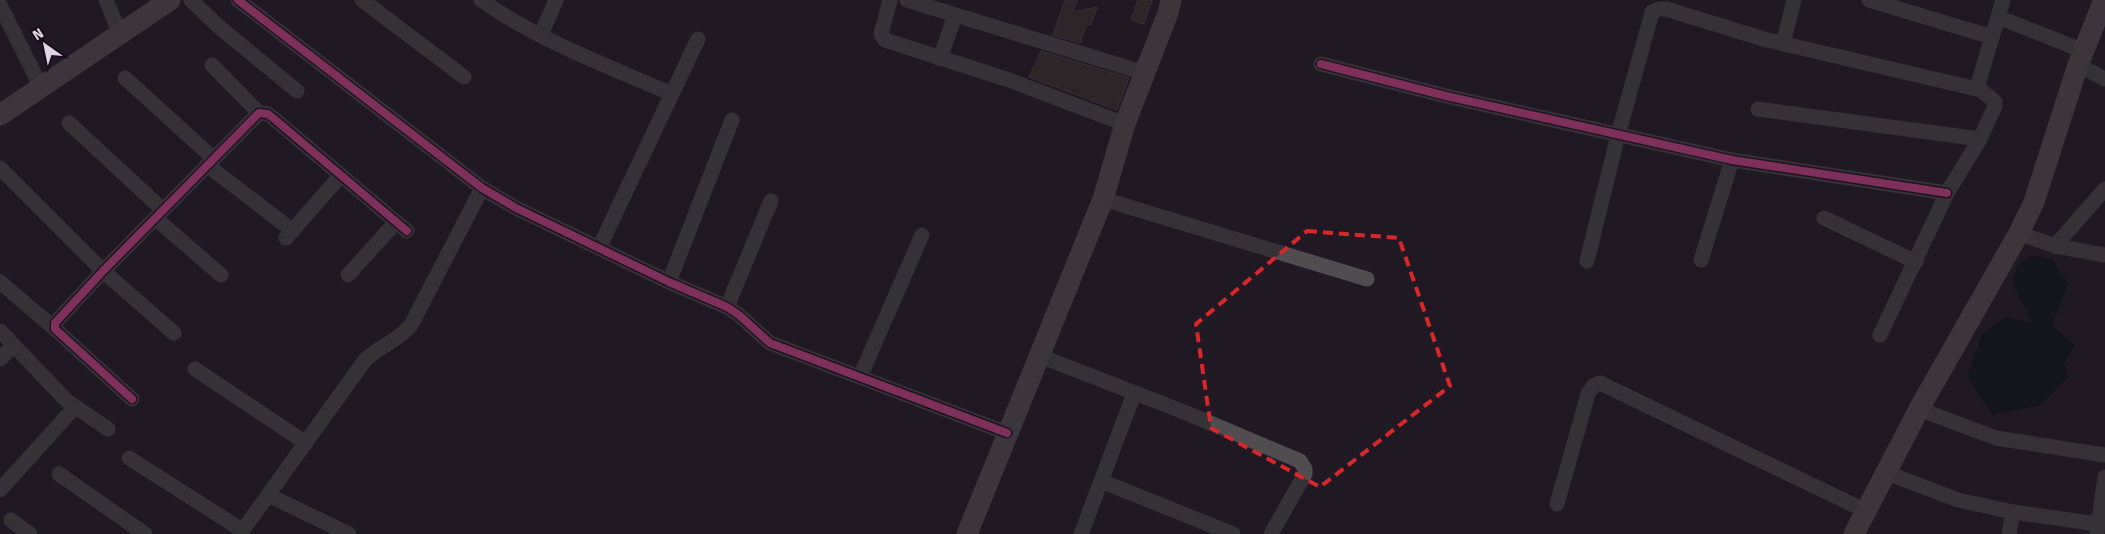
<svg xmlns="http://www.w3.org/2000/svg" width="2105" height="534" viewBox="0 0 2105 534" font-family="'Fira Sans',sans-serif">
<rect width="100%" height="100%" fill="#211924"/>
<!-- water -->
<polygon fill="#031013" points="2033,255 2052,259 2068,283 2052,326 2075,345 2064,363 2068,377 2041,405 1992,415 1967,376 1983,332 2006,317 2032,322 2013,285 2017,265"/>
<!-- building -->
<g fill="#3b332e" stroke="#504949">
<polygon points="1065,0 1077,0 1073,12 1097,7 1091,25 1087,24 1080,43 1053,35"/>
<polygon points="1138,0 1152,0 1144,24 1131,20"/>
<polygon points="1041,51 1129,78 1117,110 1029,77"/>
</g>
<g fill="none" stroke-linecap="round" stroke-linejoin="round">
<!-- street -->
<g stroke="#514c4f" stroke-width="15">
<polyline points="106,0 120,34"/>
<polyline points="191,0 218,26 297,91"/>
<polyline points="238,0 482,188 516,208 669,282 727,307 739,315 770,343 1007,433"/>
<polyline points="362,0 464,77"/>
<path d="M481,0C539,41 608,66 672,94"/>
<polyline points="890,0 881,34 885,40 1009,80 1125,124"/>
<polyline points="907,0 1145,73"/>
<polyline points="1869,0 1992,37"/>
<polyline points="0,5 41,87"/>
<polyline points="1998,17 2084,51"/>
<polyline points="541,35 556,0"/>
<polyline points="1783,44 1794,0"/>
<polyline points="940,59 955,15"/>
<polyline points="1321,64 1446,96 1732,160 1947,193"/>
<polyline points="212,65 259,113"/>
<polyline points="2078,65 2105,79"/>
<polyline points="125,78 213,158"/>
<polyline points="1758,109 1980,139"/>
<polyline points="69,123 163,210"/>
<polyline points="207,165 293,231"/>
<polyline points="0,168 103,271 174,333"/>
<polyline points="1103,199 1367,279"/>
<polyline points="155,218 221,275"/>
<polyline points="1824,218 1916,262"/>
<polyline points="2019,233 2055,246 2105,255"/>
<polyline points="286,238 341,175"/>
<polyline points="2055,246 2105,189"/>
<polyline points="599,248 698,39"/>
<polyline points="1701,260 1732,160"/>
<polyline points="1587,261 1618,135 1650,20 1652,12 1659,9 1666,9 1767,40 1981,90"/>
<polyline points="348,275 396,222"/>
<polyline points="0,282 55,329"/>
<polyline points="669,282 732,120"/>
<polyline points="727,307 771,201"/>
<polyline points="0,331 67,401 108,429"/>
<polyline points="1880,335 1947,193 1980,139 1995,106 1995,102 1981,90 1978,84 2003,0"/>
<polyline points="1040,356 1184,412 1300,461 1305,469 1305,474 1271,534"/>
<polyline points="0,359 14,345"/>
<polyline points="195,369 306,443"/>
<polyline points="860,377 922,235"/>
<polyline points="132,399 55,329 55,323 103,271 259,113 268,114 273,118 407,231"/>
<polyline points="1919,409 1996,438 2105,455"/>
<polyline points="129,458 242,530"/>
<polyline points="1887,473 1958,500 2013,512 2098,524"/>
<polyline points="59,474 145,534"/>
<polyline points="1101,481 1233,534"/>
<polyline points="0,490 75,407"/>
<polyline points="268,495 349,534"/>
<polyline points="1557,504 1588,394 1593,386 1600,383 1866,511"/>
<polyline points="11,520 30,534"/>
<polyline points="2097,533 2105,477"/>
<path d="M240,534L365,360C380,346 398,341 411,325L482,188"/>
<polyline points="1081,534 1134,394"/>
<polyline points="2009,534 2013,512"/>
</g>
<!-- secondary -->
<g stroke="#5d575a" stroke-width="21">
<polyline points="0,115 170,0"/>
<polyline points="967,534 1103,199 1125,124 1168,13 1171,0"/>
<polyline points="1854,534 1919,409 2019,233 2034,202 2078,65 2104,0"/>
</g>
<!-- cycleway casing -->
<g stroke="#1a0c1e" stroke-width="11">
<g id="cycleway">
<polyline points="238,0 482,188 516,208 669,282 727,307 739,315 770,343 1007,433"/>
<polyline points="1321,64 1446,96 1732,160 1947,193"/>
<polyline points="132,399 55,329 55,323 103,271 259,113 268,114 273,118 407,231"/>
</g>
</g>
<!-- cycleway -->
<use href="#cycleway" stroke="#ef4d9e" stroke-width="8"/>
</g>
<!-- marked area -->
<path d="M0 0H2105V534H0ZM1307,231L1399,238L1450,386L1320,487L1211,428L1196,324Z" fill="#211924" fill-opacity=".55" fill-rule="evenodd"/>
<path fill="none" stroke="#d62828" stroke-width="4" stroke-dasharray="10 6" stroke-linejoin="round" d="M1307,231L1399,238L1450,386L1320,487L1211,428L1196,324Z"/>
<!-- north arrow -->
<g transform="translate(45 45) rotate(327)" stroke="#1a0c1e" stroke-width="4" paint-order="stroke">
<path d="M0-4L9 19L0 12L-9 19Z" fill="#e0d6e3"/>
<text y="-8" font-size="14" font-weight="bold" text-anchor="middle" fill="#e0d6e3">N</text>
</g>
</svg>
